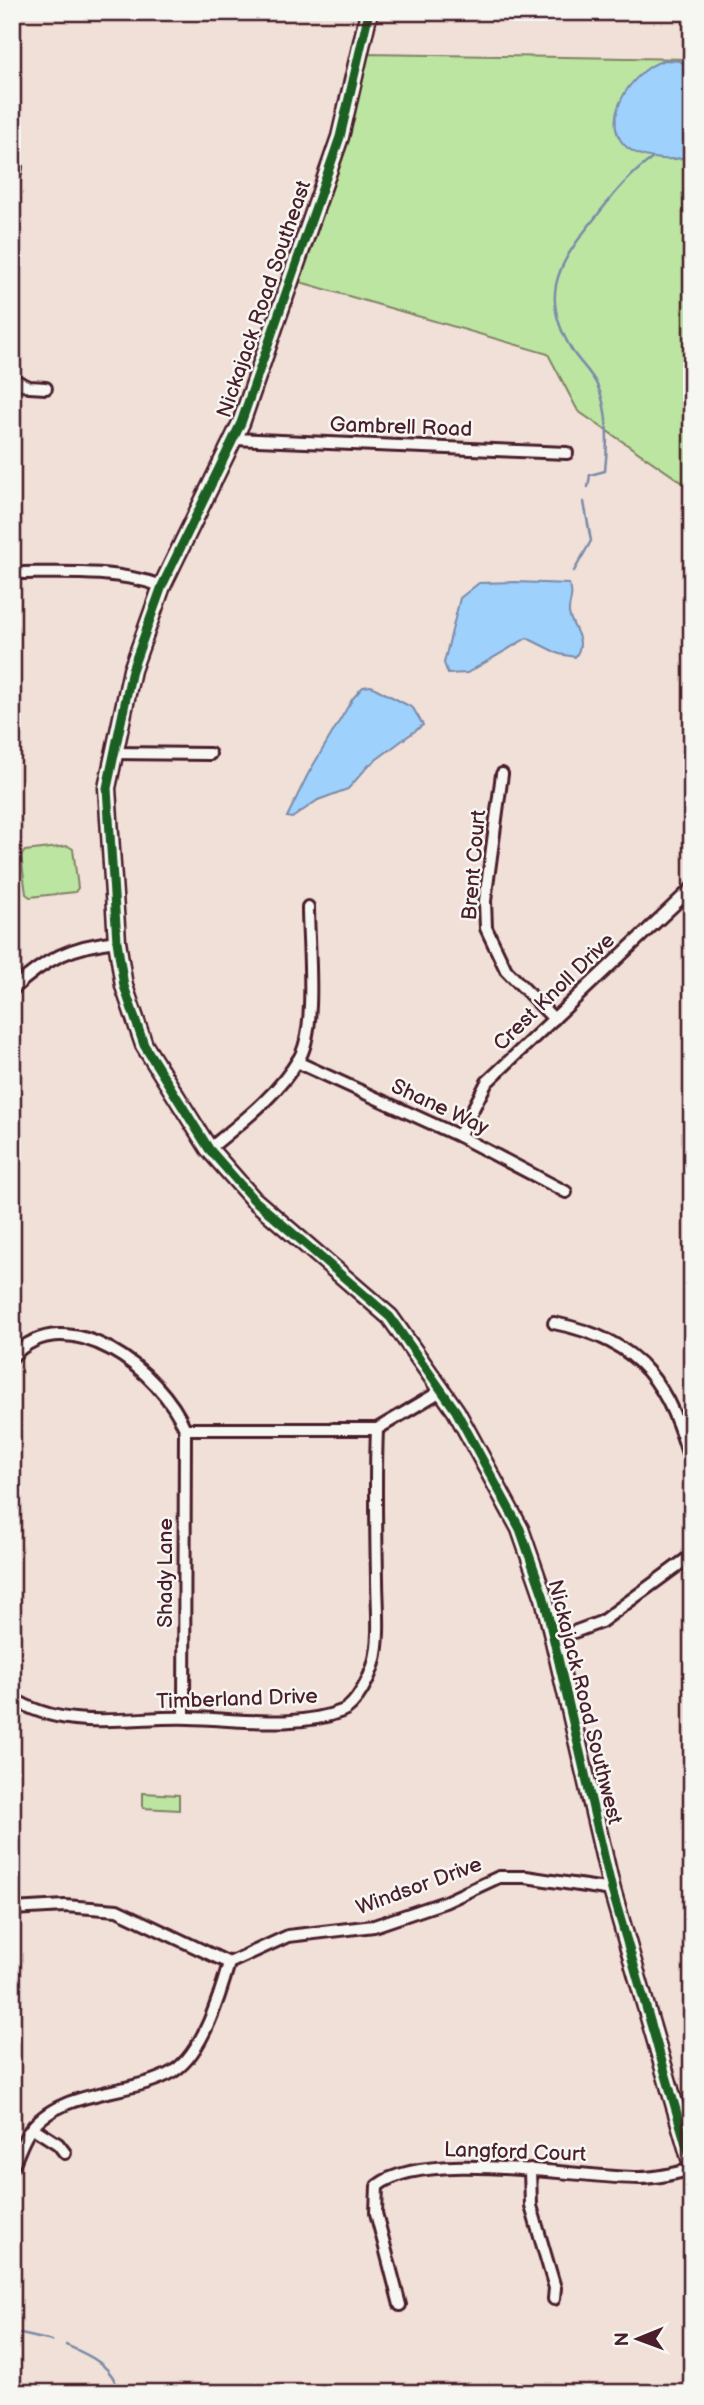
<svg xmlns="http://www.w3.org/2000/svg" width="704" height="2405" viewBox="0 0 704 2405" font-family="'Balsamiq Sans',sans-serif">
<rect width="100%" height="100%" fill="#f0e0d7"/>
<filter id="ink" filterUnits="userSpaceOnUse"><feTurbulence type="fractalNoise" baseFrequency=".0143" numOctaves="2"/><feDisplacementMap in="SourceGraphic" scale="14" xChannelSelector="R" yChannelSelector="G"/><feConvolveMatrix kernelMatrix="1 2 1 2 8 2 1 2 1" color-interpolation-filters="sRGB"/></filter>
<g filter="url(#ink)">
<!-- green -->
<g fill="#bbe5a1" stroke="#828266" stroke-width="2">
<polygon points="364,54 692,59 692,489 578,411 548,354 290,279"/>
<polygon points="68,846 73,849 78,888 75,892 30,897 26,894 21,856 25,851"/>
<polygon points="143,1793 179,1795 179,1810 143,1808"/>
</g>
<!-- water -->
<g fill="#9ed1fc" stroke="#7c8aa8" stroke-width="2">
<path d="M665,60L680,61L692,70V155C680,160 667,160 654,158C584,147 623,72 665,60Z"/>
<path d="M515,582L569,584C575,595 568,603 569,613C572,629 588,640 575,657L559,654L527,638L467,673L448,674L444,663L460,598L479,583Z"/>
<polygon points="371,686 413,708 423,725 369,765 348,789 318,800 292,818 287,817 308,774 353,698 363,687"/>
</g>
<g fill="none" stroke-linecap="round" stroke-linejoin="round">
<!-- stream -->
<g stroke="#7c8aa8" stroke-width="2.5">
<path d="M588,487L590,475L605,471C608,444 609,412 598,387C592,373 581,364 573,352C540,299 555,268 591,223C610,199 628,175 653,158"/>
<polyline points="574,571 591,541 584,502"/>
<polyline points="12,2332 52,2341"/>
<path d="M66,2345C91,2356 113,2365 119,2393"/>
</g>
<!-- street casing -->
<g stroke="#4a1f2b" stroke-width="16">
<g id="street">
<polyline points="12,159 16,167 12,186"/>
<polyline points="12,379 29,387 46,388"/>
<polyline points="234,439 567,453"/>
<path d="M12,573C63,573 113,569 162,586"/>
<polyline points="12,750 13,750"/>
<polyline points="112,753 210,754"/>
<polyline points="502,774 485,901 486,928 506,970 554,1019"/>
<path d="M12,990C45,959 71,946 117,941"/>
<polyline points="297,1062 459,1136 566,1192"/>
<polyline points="459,1136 487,1082 692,888"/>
<path d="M209,1149C242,1122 278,1095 300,1057C317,1026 308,944 308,907"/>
<path d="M554,1323C643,1341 669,1385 692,1467"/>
<path d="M12,1357C67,1297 162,1372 185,1429L184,1717"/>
<polyline points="185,1429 377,1429"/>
<polyline points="555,1639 601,1622 692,1555"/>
<path d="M12,1698C67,1733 129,1716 189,1718C237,1719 296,1729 342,1711C356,1706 370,1677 374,1663C381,1638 377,1604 377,1578C376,1529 375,1478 377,1429L441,1391"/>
<polyline points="12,1909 65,1906 117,1910 229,1963"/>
<polyline points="33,2128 58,2144 65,2153"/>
<path d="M12,2167C18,2156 21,2144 28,2133C59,2087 131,2097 174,2071C203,2052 220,1995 229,1963L288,1936L374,1926L445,1902L499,1877H526L612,1890"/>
<polyline points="530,2169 531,2206 555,2288 554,2299"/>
<path d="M400,2305L376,2213L377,2186C424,2148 578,2178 639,2178C657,2178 674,2174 692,2169"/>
</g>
</g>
<!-- secondary casing -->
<g stroke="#4a1f2b" stroke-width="21">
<polyline id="secondary" points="369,12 340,137 241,423 162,586 132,670 107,788 117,941 124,986 144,1045 209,1149 253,1199 390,1317 456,1411 520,1529 544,1598 612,1890 692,2165"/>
</g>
<!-- street -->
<use href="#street" stroke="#f6f6f2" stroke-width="10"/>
<!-- secondary -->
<use href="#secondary" stroke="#f6f6f2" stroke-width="16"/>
<!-- cycleway casing -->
<g stroke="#f6f6f2" stroke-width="13">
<polyline id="cycleway" points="369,12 340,137 241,423 162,586 132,670 107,788 117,941 124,986 144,1045 209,1149 253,1199 390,1317 456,1411 520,1529 544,1598 612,1890 692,2165"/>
</g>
<!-- cycleway -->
<use href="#cycleway" stroke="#1b5e20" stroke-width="9"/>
</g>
</g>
<g text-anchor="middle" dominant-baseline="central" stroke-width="5" stroke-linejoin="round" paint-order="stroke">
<!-- street labels -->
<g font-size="21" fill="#4a1f2b" stroke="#f6f6f2">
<text transform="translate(264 299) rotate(-71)">Nickajack Road Southeast</text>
<text transform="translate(401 427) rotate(2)">Gambrell Road</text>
<text transform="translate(474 865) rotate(-85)">Brent Court</text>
<text transform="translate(554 992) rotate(-44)">Crest Knoll Drive</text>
<text transform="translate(440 1107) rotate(25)">Shane Way</text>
<text transform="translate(165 1573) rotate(-90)">Shady Lane</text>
<text transform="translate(237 1699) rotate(-2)">Timberland Drive</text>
<text transform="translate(585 1702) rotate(76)">Nickajack Road Southwest</text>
<text transform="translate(419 1886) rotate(-20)">Windsor Drive</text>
<text transform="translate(515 2152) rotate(2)">Langford Court</text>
</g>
</g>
<!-- margin -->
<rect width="704" height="2405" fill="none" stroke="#f6f6f2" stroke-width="42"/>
<rect x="21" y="21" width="662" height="2363" fill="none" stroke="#4a1f2b" stroke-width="2.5" filter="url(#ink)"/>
<!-- north arrow -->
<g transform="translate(638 2339) rotate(269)" stroke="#f6f6f2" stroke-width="5" paint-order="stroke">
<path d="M0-5L12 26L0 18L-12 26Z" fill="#4a1f2b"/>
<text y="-10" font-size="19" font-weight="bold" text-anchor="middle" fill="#4a1f2b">N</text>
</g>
</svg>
